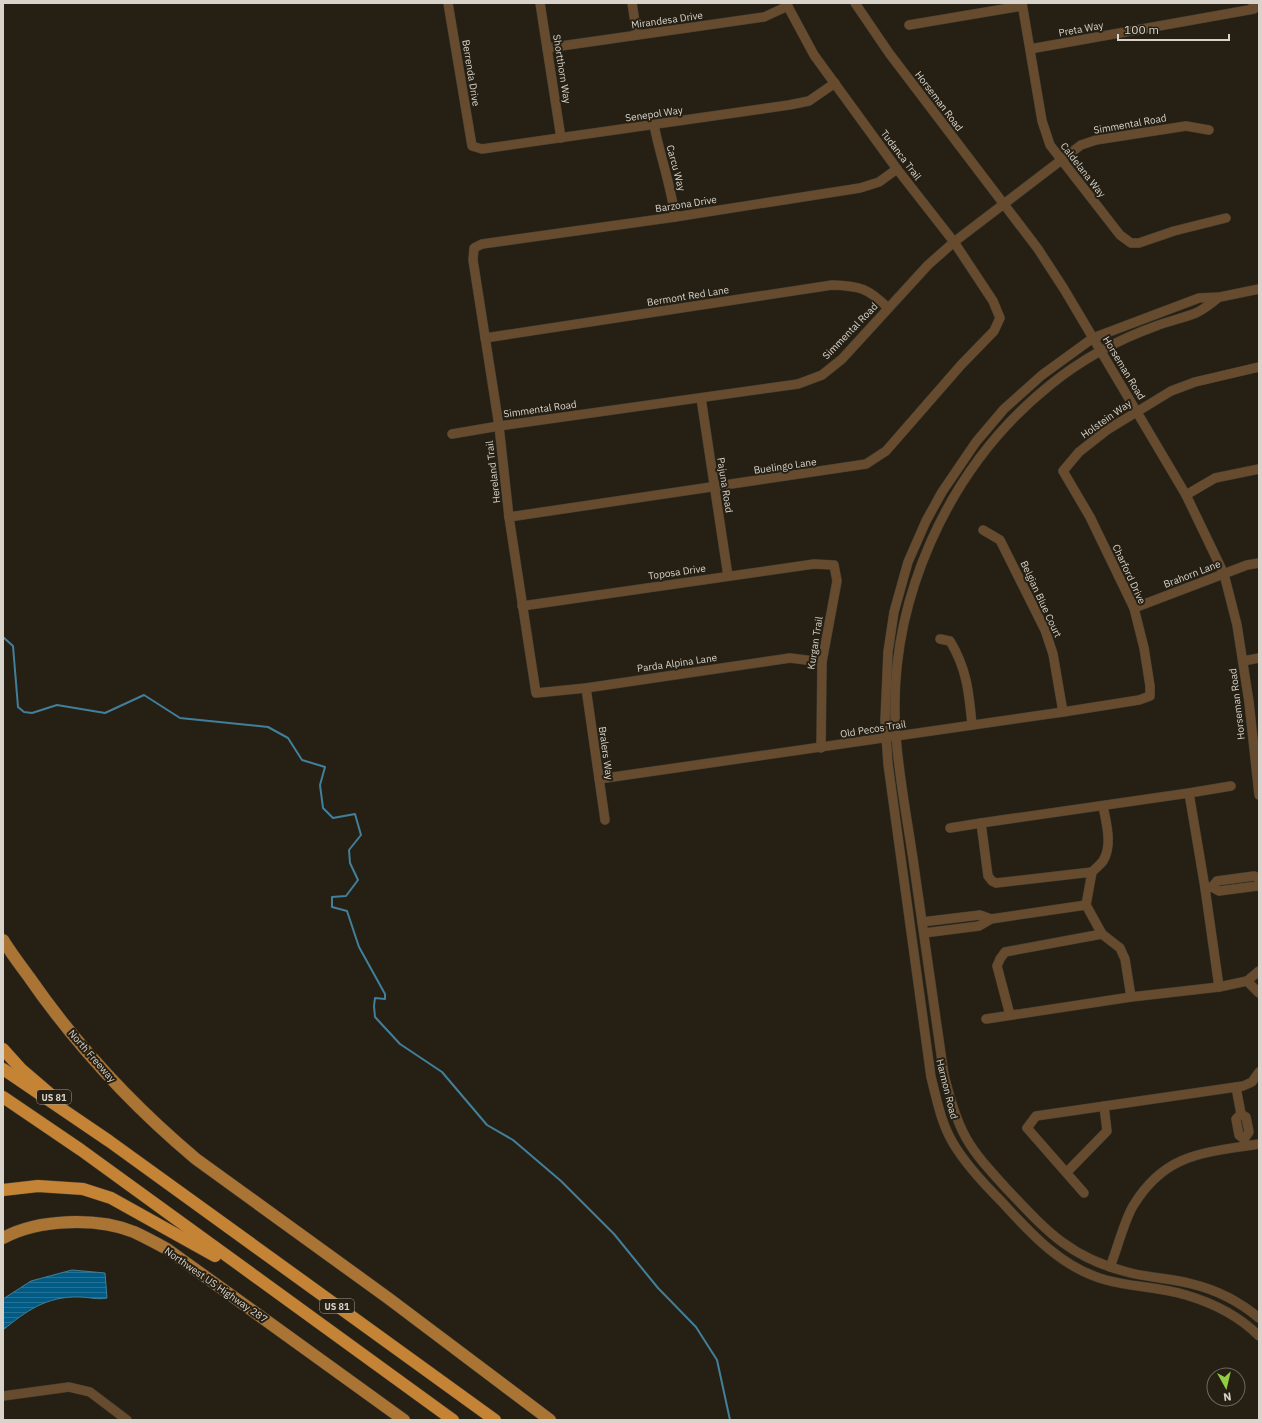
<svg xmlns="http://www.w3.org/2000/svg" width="1262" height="1423" viewBox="0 0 1262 1423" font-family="'IBM Plex Sans',sans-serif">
<defs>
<pattern id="water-rules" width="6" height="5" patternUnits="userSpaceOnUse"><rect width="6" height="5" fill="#015b84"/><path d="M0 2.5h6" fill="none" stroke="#257294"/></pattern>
</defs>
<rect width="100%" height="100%" fill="#262014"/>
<!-- water -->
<path fill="url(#water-rules)" stroke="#427f9a" d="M72,1270L105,1273L107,1298C97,1300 89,1297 79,1297C47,1296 26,1311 3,1330V1299L31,1281Z"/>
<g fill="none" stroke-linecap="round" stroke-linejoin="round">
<!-- stream -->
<polyline stroke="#427f9a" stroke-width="2" points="3,637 13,646 18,707 24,712 32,713 57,705 105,713 144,695 180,718 268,727 288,738 302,760 325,767 320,785 323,808 333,818 355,814 361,835 349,850 350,863 358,880 346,896 332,897 332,907 347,911 359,947 385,994 385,999 375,998 374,1006 375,1017 400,1044 442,1072 487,1125 513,1140 561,1181 614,1234 658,1288 696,1327 717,1360 730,1420"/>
<!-- minor casing -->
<g stroke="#423d31" stroke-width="10">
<g id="minor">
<polyline points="448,3 472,146 482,149 789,105 809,101 835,83"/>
<polyline points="540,3 561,138"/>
<polyline points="632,3 637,35"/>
<polyline points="855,3 889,53 1038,249 1064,289 1186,495 1224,574 1237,625 1249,702 1259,795"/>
<polyline points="1022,3 1042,121 1050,145 1120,235 1131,243 1139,243 1174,231 1226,218"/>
<polyline points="909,25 1022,6"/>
<polyline points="547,48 764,17 788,6"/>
<polyline points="1030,49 1254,9 1253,3"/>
<path d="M654,125C660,156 671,185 675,217"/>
<path d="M1259,289L1220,297L1199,298L1093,338L1042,375L1004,409L976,442L942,492L926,521L908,562L894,612L888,652L885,720L888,764L931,1077C937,1100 941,1123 953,1143C966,1165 983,1183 1001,1201C1031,1234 1062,1268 1106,1280C1132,1287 1160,1287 1186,1295C1213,1303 1239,1316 1259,1336"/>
<path d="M1219,297C1212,303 1204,309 1196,313C1183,318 1169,321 1156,326C1117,340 1082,359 1050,385C947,468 886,604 896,736C899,779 908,823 914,866C924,936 934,1005 944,1075C949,1095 954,1114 963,1132C973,1153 990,1170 1005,1187C1045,1229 1068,1257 1127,1272C1148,1278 1171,1278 1192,1284C1217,1290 1240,1302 1259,1318"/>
<path d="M485,338L832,285C860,286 868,288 888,308"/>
<polyline points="701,398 728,576"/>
<polyline points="452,434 499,426 798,384 822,375 842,359 928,265 954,242 1081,145 1096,140 1186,126 1209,130"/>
<polyline points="1186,495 1215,478 1259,469"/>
<polyline points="509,517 866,464 886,451 961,365 994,331 1000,318 993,301 954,242 897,169 814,55 786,3"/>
<polyline points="983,530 1000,540 1045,630 1053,654 1063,712"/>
<polyline points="522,606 814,564 834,565 837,581 822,662 821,748"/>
<polyline points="1134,608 1247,565 1259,563"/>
<path d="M940,639L950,641C967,669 969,693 972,725"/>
<polyline points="1243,661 1259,658"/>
<polyline points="822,662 790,658 586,688 536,693 509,517 499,426 473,260 474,248 482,244 675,217 860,188 879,182 897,169"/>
<polyline points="586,688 605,820"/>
<polyline points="599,779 1063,712 1139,700 1150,696 1150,686 1144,648 1134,608 1090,517 1063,471 1079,452 1107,430 1171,391 1195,382 1259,367"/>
<polyline points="1189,793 1231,786"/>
<polyline points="950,828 981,823"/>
<path d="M1092,872C1095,869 1100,865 1103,861C1113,845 1106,822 1103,806"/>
<polyline points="1259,883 1257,886 1219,891 1212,887 1205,888 1189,793 981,823 988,876 992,881 996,883 1092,872 1086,905 1102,934 1120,948 1125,959 1131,997 1219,987 1247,981 1259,971"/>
<polyline points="1212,887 1217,881 1254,876 1259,878"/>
<polyline points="1205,888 1219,987"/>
<polyline points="922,922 980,915 991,919"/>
<polyline points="924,933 979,926 991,919 1086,905"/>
<polyline points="1247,981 1259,993"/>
<polyline points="1010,1015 997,966 1000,959 1005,952 1102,934"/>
<polyline points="986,1019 1131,997"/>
<polyline points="1236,1087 1241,1114 1236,1119 1239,1135 1244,1139 1245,1146"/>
<polyline points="1241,1114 1246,1117 1249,1132 1244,1139"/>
<polyline points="1067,1172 1107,1131 1104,1106"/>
<polyline points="1084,1193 1027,1128 1036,1116 1243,1086 1252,1082 1259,1072"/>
<path d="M1110,1267C1117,1250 1124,1221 1133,1206C1165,1153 1203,1153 1259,1144"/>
<polyline points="3,1396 69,1387 90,1392 127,1420"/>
</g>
</g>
<!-- major casing -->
<g stroke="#423d31" stroke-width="13">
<g id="major">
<path d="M3,940C11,953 20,965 29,977C76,1045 133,1106 196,1159L388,1298L550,1420"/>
<path d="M3,1238C38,1219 97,1217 134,1232C145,1237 156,1243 167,1249L404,1420"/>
</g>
</g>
<!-- highway casing -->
<g stroke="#423d31" stroke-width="13">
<g id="highway">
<polyline points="3,1049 21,1069 49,1093"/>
<polyline points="3,1069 109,1141 495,1420"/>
<polyline points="3,1097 81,1150 453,1420"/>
<polyline points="3,1190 38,1186 83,1189 111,1198 215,1256"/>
</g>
</g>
<!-- minor -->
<use href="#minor" stroke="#664b2f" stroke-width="9"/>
<!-- major -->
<use href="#major" stroke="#aa7435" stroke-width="12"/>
<!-- highway -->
<use href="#highway" stroke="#c58435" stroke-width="12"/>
</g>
<g text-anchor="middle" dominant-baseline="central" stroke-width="4" stroke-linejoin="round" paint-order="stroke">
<!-- shield labels -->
<g fill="#262014" stroke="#a39e95" stroke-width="1">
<rect x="37" y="1090" width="34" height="14" rx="3"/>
<rect x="320" y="1299" width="34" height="14" rx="3"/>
</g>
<g font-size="9" font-weight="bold" fill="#d8d4cc">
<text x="54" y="1097">US 81</text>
<text x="337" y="1306">US 81</text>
</g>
<!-- street labels -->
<g font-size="10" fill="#d8d4cc" stroke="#262014">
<text transform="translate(667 20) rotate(-8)">Mirandesa Drive</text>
<text transform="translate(1081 29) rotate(-10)">Preta Way</text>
<text transform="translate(562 69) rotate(81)">Shortthorn Way</text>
<text transform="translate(471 73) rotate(81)">Berrenda Drive</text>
<text transform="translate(939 101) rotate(53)">Horseman Road</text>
<text transform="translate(654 114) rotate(-8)">Senepol Way</text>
<text transform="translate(1130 124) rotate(-10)">Simmental Road</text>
<text transform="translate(901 155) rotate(53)">Tudanca Trail</text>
<text transform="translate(676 168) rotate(75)">Carcu Way</text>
<text transform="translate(1083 170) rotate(52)">Caldelana Way</text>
<text transform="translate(686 204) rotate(-9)">Barzona Drive</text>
<text transform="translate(688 296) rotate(-9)">Bermont Red Lane</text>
<text transform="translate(850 331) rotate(-46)">Simmental Road</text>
<text transform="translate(1124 368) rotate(59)">Horseman Road</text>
<text transform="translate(540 409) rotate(-8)">Simmental Road</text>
<text transform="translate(1106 419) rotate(-35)">Holstein Way</text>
<text transform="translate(785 466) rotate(-8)">Buelingo Lane</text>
<text transform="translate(493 472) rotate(-97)">Hereland Trail</text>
<text transform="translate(725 485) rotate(81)">Pajuna Road</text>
<text transform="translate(677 572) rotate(-8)">Toposa Drive</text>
<text transform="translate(1129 574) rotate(65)">Charford Drive</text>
<text transform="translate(1192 574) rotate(-21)">Brahorn Lane</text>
<text transform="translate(1041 599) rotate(65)">Belgian Blue Court</text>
<text transform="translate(815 643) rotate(-81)">Kurgan Trail</text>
<text transform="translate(677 663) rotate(-8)">Parda Alpina Lane</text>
<text transform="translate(1237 704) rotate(-97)">Horseman Road</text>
<text transform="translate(873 729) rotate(-9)">Old Pecos Trail</text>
<text transform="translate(606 753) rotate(82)">Bralers Way</text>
<text transform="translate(92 1056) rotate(49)">North Freeway</text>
<text transform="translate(947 1089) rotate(76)">Harmon Road</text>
<text transform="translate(216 1285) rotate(35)">Northwest US Highway 287</text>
</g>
</g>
<!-- border -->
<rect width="1262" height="1423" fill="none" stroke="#d8d4cc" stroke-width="8"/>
<!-- north arrow -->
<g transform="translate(1226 1387) rotate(172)"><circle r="19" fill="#262014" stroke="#6d685e"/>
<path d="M0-3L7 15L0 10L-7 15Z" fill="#91cd40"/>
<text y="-6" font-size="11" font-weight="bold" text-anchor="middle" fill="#d8d4cc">N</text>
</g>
<!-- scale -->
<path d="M1118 34v6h111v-6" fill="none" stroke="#d8d4cc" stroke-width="2"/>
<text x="1124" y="34" font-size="12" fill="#d8d4cc" stroke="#262014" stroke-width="3" paint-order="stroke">100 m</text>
</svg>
